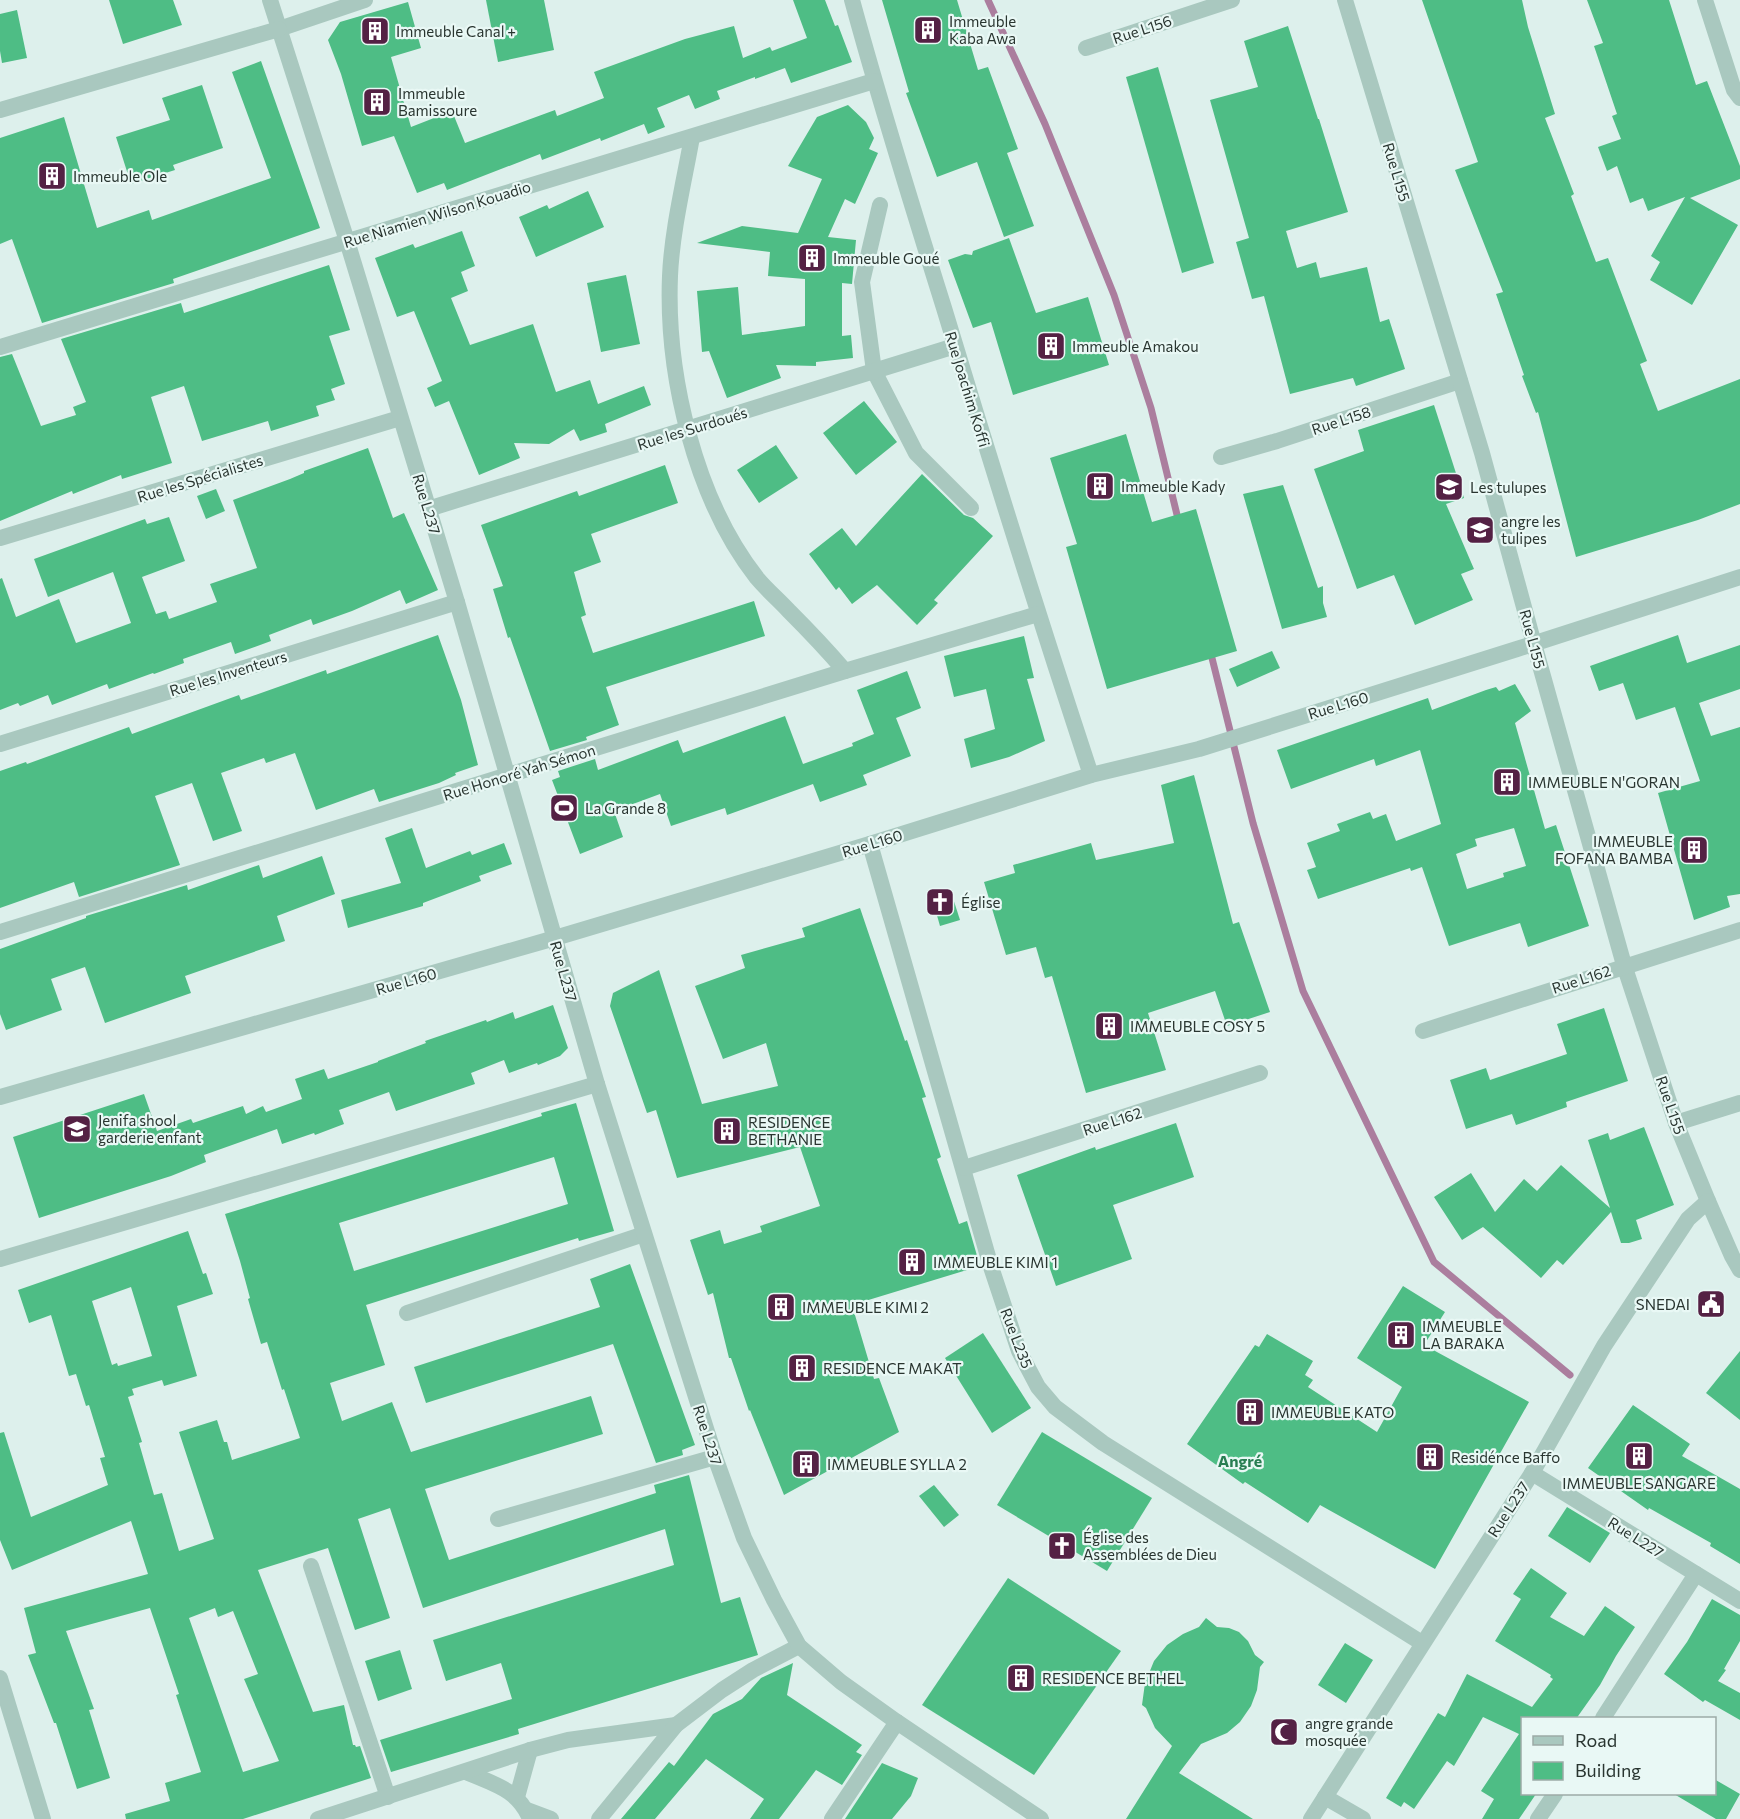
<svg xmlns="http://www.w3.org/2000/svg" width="1740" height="1819" viewBox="0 0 1740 1819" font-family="Commissioner,sans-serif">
<rect width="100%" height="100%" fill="#ddf0ec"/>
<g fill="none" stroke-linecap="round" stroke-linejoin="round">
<!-- stream -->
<g stroke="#ab7e9e" stroke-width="7">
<polyline points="988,0 1045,124 1114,295 1151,408 1179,523"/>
<polyline points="1210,650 1253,823 1303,991 1434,1262 1570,1375"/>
</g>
</g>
<!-- building -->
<g fill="#4ebd85" fill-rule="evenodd">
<polygon points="109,0 173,0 182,25 123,44"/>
<polygon points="486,0 544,0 554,50 498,62"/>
<polygon points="793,0 825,0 835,26 838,25 852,62 791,83 785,68 755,79 755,77 717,91 720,99 695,109 689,95 657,108 665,127 648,134 644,124 601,141 600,138 542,160 540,154 447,190 444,183 417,193 394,136 362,146 341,74 328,40 340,22 408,2 421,48 391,57 411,127 452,111 465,143 555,110 557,116 604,98 594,72 685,39 734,26 743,58 770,47 772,51 807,38"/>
<polygon points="882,0 957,0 978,70 988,67 1018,149 1007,153 1034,226 1004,237 977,162 937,177 906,93 909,92"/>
<polygon points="1422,0 1522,0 1528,27 1555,114 1545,118 1574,194 1571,196 1596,262 1608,258 1647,361 1640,364 1658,411 1740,379 1740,504 1698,520 1576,557 1538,412 1536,413 1522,376 1524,375 1496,294 1503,292 1455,170 1478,162"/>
<polygon points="1587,0 1669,0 1696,85 1707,81 1740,166 1740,179 1690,198 1738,225 1692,305 1650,280 1660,262 1651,256 1685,197 1648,211 1643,198 1630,203 1617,166 1607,171 1598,147 1621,139 1612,116 1617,114 1594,46 1603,43"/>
<polygon points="17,10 27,58 2,63 0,51 0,14"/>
<polygon points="1288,26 1318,119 1319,119 1348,212 1286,231 1297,268 1316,262 1320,278 1367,267 1380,322 1389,319 1405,369 1356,386 1353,378 1290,394 1264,296 1252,299 1236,242 1249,238 1210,100 1258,87 1244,41"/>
<polygon points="261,61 320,228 173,279 174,283 42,323 12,239 0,244 0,138 64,117 97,228 149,210 152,220 271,178 232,72"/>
<polygon points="1158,67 1214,263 1182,273 1126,77"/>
<polygon points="202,85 223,148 173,165 175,170 131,184 116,137 170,120 162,98"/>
<polygon points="848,105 866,122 874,138 869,149 878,153 855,204 845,199 828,237 856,240 852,284 842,283 842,336 851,335 853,358 816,362 816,366 776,365 781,378 727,398 709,351 702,352 697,291 738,287 742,335 805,326 805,279 768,276 770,252 697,243 742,226 798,233 822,179 788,166 817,117"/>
<polygon points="588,191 604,227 536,257 519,217 547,205 549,209"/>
<polygon points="462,231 475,266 461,272 468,291 451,298 470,345 533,324 556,392 590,380 598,404 644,386 651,405 605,424 607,432 580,441 574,429 549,444 514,443 520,458 479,475 449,401 435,407 427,388 442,381 414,311 397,317 375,258 413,244 415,248"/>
<polygon points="1009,238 1036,313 1088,297 1109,365 1013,395 991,322 973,328 948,260 965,254 972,255 973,251"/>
<polygon points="329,265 350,330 329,336 345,384 331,389 335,400 316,406 319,416 271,431 268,421 202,441 184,386 151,397 172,463 122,479 121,475 73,494 72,491 0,521 0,357 12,354 41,426 76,415 73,407 86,402 61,339 181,303 184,313"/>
<polygon points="626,275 640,344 601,352 587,283"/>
<polygon points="864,401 897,442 856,475 823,433"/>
<polygon points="1434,405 1464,498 1446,504 1474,569 1461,574 1473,600 1415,625 1394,575 1357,589 1314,469 1364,451 1358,430"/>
<polygon points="1126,434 1152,522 1196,509 1237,651 1107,689 1066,547 1077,544 1050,458"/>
<polygon points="776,445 798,478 759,503 737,470"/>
<polygon points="368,448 393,518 404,513 438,590 406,604 400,590 352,611 313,625 311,619 269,635 271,641 235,654 231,642 183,659 184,663 154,674 153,673 109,689 107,684 52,705 48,695 20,706 18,703 0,710 0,579 2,578 16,617 59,599 76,643 131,623 113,572 48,597 34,559 145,519 147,524 169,517 185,561 142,577 156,614 166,611 169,619 217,602 210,584 257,568 233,500 290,479 304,473 304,471"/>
<polygon points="665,465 678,503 591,534 601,562 574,572 586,615 581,617 593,653 754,601 765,636 606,687 619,725 586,737 587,740 550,751 510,637 508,638 493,589 503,586 481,525 577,491 579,496"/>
<polygon points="922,474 964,515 973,518 993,536 934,600 938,603 917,625 877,585 852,604 839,587 836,590 809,554 842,528 856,546"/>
<polygon points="1283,485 1318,588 1323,586 1323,603 1327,617 1282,629 1243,494"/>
<polygon points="216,489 225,511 206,519 197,496"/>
<polygon points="438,635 461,700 478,765 455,773 456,775 439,783 379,802 374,789 316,810 295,753 266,763 264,758 221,773 242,831 213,841 192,783 155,796 180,865 79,897 74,882 0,908 0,771 26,762 27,764 129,727 132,734 239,695 241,700 326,670 327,674"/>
<polygon points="1678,635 1687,663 1740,645 1740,689 1699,703 1711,736 1740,727 1740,894 1727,896 1730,907 1694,920 1658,793 1700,781 1675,707 1636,720 1623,683 1599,691 1590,666"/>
<polygon points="1024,636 1034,678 1027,679 1045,741 1009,757 971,768 964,739 995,729 986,689 954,697 944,656"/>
<polygon points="1272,651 1280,668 1237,687 1229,669"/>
<polygon points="907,671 921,708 896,718 911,756 863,775 867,785 820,802 813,784 727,815 725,808 671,826 660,794 614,811 623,837 580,854 552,780 560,777 558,771 595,759 598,770 678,740 683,753 785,716 803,764 853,746 852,743 874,734 857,690"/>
<path d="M1515,684L1531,711L1515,723L1545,829L1556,825L1589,926L1528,947L1520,923L1449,946L1422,867L1411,871L1410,868L1318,899L1307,870L1316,867L1307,843L1340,831L1337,824L1370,812L1373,819L1386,814L1396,841L1441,824L1420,750L1376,766L1374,759L1291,789L1277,750L1428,698L1432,710L1486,690L1496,687L1499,691ZM1514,828L1526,866L1503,873L1504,877L1467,889L1456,854L1477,846L1475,839Z"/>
<polygon points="1194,775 1233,924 1239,922 1270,1012 1227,1026 1215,991 1148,1013 1166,1070 1086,1093 1052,976 1045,978 1036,947 1006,955 984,882 1015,873 1013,865 1091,843 1096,860 1174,843 1161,785"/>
<polygon points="412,828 426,868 470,851 472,855 504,843 512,864 479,876 481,881 423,903 423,906 348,928 341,900 401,883 385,838"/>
<polygon points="322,856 335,894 277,916 285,941 185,976 191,993 105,1023 85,967 51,979 62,1010 6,1030 0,1014 0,949 86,918 86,916 187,885 188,890 259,865 263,878"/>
<polygon points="951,892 960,920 940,926 932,898"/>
<polygon points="860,908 905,1041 907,1040 926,1097 922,1098 941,1157 937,1159 959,1224 967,1221 980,1266 852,1305 874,1379 879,1378 899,1432 784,1495 750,1410 749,1411 731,1358 729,1358 713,1293 708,1295 690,1240 720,1230 724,1244 762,1232 760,1226 820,1206 800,1147 677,1178 656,1110 647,1113 610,1006 613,993 659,970 702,1104 778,1086 766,1043 723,1059 695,986 745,968 741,955 805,937 802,928"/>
<polygon points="553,1005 568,1048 560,1056 538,1065 537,1063 509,1073 504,1060 471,1073 475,1084 396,1111 389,1092 339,1110 344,1124 315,1135 314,1133 282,1144 277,1129 204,1155 206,1162 171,1176 39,1218 13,1137 144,1094 157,1131 191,1119 193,1123 243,1106 246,1114 263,1106 266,1112 302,1099 295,1079 324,1069 328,1079 378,1062 378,1061 426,1043 425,1041 486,1020 487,1022 513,1012 515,1019"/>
<polygon points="1604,1008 1628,1081 1566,1102 1567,1107 1516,1125 1512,1114 1466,1129 1450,1080 1486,1068 1490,1080 1567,1054 1557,1024"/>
<path d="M576,1103L614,1231L579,1241L578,1238L366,1305L385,1365L330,1383L342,1421L392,1402L411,1452L591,1396L603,1434L425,1489L449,1560L656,1493L654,1485L689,1475L721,1603L740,1597L758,1655L518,1729L519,1734L391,1772L380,1740L512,1699L501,1663L446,1681L433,1640L674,1565L665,1529L423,1608L390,1508L358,1519L390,1618L355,1630L328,1548L258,1570L313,1712L344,1705L353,1745H355L356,1747L360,1746L371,1778L243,1819H126L125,1814L170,1801L165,1783L201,1772L176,1695L179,1694L150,1608L66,1631L94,1709L89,1710L110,1778L77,1789L56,1723H54L28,1655L36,1653L24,1608L148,1574L131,1521L12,1570L0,1540V1433L4,1432L31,1517L108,1485L100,1458L105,1457L89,1405L86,1406L76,1374L69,1376L51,1315L29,1323L18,1290L188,1231L203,1274L206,1273L213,1294L177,1306L197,1376L164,1386L162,1380L132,1389L134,1395L128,1397L142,1442L139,1443L154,1495L162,1493L179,1551L214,1539L179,1432L217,1420L224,1442H227L232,1460L300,1438L284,1389L282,1390L267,1342L261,1344L248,1299L250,1298L240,1261L225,1214L542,1116L541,1113ZM554,1157L568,1204L354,1271L339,1223ZM131,1287L152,1356L118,1366L117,1363L112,1365L92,1301ZM215,1608L218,1617L233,1611L258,1674L244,1679L279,1761L243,1772L189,1618Z"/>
<polygon points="1176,1123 1194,1177 1113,1205 1132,1259 1056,1286 1017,1175 1095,1147 1096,1150"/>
<polygon points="1644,1127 1674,1205 1636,1220 1642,1239 1629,1243 1621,1243 1611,1212 1563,1265 1557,1260 1541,1278 1483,1227 1462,1240 1434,1197 1471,1173 1495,1212 1524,1179 1537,1191 1561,1165 1610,1208 1588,1140 1608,1133 1610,1140"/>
<polygon points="630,1264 695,1445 682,1450 683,1455 656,1463 613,1344 426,1403 414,1367 600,1307 590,1279"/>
<polygon points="1403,1286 1445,1312 1424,1345 1529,1402 1435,1569 1320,1505 1308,1523 1245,1482 1243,1484 1187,1444 1255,1345 1259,1347 1267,1334 1313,1361 1305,1375 1313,1380 1308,1387 1377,1432 1402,1387 1357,1358"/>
<polygon points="983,1333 1031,1408 992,1433 945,1358"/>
<polygon points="1740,1351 1740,1420 1706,1393"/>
<polygon points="1633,1405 1690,1444 1682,1456 1740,1489 1740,1564 1710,1546 1711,1543 1649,1508 1648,1510 1588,1468"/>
<polygon points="1042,1432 1152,1498 1107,1571 997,1505"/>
<polygon points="934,1485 959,1515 944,1527 919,1496"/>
<polygon points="1567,1507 1610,1533 1590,1563 1548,1536"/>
<polygon points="1531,1568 1567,1593 1550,1617 1584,1636 1605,1606 1635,1627 1616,1656 1600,1685 1576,1719 1522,1719 1522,1794 1536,1794 1519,1819 1482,1819 1494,1799 1481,1791 1519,1734 1483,1717 1454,1766 1447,1761 1414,1809 1404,1802 1401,1807 1386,1798 1438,1713 1445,1717 1467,1674 1532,1707 1553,1679 1550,1677 1551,1675 1495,1641 1521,1599 1513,1594"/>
<polygon points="1008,1578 1121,1651 1034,1775 922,1705"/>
<polygon points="1712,1599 1740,1615 1740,1641 1724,1669 1726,1670 1718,1681 1740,1693 1740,1720 1705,1700 1703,1702 1664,1674 1687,1642"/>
<polygon points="1206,1618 1217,1627 1229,1628 1239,1632 1248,1641 1255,1655 1264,1662 1260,1667 1257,1690 1251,1706 1240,1722 1227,1733 1201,1744 1179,1773 1253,1819 1126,1819 1172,1746 1155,1728 1146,1708 1142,1705 1145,1683 1154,1661 1167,1645 1183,1634 1199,1627"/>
<polygon points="1345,1643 1373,1660 1346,1703 1318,1685"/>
<polygon points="400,1650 412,1689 378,1701 365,1661"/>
<polygon points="793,1663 787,1695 862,1745 856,1752 862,1755 842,1785 816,1770 779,1819 750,1819 764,1799 706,1759 655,1819 621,1819 669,1762 674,1766 713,1714 742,1699 761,1678"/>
<polygon points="882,1763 918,1778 911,1796 892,1819 845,1819"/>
<polygon points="1714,1779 1740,1794 1726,1819 1716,1819 1674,1794 1714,1794"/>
</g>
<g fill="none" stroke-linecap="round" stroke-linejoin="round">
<!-- minor -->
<g stroke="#a9c8bf" stroke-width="16">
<path d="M852,0C880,103 912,206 944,308C991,464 1040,620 1091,775"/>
<polyline points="1705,0 1734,90 1740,98"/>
<polyline points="279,29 365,0"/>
<polyline points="1086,48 1232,0"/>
<path d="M692,137C684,182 672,230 670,276C666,375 695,499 757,578C767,590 779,600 789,611C808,630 827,650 845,671"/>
<polyline points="880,205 862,282 874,371 916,453 971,508"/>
<polyline points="0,347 874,81"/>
<polyline points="1221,457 1277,441 1460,381"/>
<polyline points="428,509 955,346"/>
<polyline points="0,538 400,418"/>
<polyline points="1534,644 1624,965 1676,1123 1708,1201 1732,1256 1740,1270"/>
<polyline points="0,744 457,602"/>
<polyline points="870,844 991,1267 1019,1351 1038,1387 1055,1407 1103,1443 1422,1643"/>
<polyline points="0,932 845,671 1038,614"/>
<polyline points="1423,1031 1740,930"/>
<polyline points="1676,1123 1740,1103"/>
<polyline points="964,1168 1260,1073"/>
<polyline points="0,1259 597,1084"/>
<polyline points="407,1313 644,1234"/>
<polyline points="1532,1473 1740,1601"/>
<polyline points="498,1519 715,1457"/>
<polyline points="311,1566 388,1797"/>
<polyline points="0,1678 43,1819"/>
<polyline points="1603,1718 1696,1574"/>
<path d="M466,1772C493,1784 518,1789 530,1819"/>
<polyline points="517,1797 530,1750"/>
<polyline points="1325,1797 1363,1819"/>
<polyline points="527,1810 551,1819"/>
<polyline points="318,1819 530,1750 568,1740 676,1725"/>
<polyline points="599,1819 676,1725 722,1690 753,1670 799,1646"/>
<polyline points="832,1819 897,1722"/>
<polyline points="1311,1819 1532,1473 1604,1346 1688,1219 1708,1201"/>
<polyline points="1538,1819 1555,1794"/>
</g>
<!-- tertiary -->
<g stroke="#a9c8bf" stroke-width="16">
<polyline points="270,0 347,241 457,602 597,1084 715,1457 744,1538 774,1600 799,1646 841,1682 897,1722 1041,1819"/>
<polyline points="1345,0 1482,453 1534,644"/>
<polyline points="0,110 279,29"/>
<polyline points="0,1097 555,938 870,844 1091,775 1199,749 1517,649 1740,577"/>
</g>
</g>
<!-- icons -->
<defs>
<g id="building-square" transform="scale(1.5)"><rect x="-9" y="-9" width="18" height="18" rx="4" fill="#542144" stroke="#e9f8f5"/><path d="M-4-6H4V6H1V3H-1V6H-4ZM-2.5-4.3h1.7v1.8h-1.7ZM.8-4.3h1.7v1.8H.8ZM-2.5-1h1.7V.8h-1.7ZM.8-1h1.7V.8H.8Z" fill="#fff"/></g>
<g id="school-square" transform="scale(1.5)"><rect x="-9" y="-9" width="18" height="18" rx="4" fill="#542144" stroke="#e9f8f5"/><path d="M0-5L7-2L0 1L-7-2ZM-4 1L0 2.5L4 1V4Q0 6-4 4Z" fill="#fff"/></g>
<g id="stadium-square" transform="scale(1.5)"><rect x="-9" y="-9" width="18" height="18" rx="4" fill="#542144" stroke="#e9f8f5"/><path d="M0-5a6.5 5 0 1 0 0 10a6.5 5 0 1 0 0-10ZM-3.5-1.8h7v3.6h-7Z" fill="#fff"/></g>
<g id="church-square" transform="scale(1.5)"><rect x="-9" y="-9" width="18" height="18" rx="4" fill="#542144" stroke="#e9f8f5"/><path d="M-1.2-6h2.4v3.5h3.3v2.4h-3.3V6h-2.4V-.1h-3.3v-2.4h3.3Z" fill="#fff"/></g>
<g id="civic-square" transform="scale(1.5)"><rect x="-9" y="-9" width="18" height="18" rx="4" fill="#542144" stroke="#e9f8f5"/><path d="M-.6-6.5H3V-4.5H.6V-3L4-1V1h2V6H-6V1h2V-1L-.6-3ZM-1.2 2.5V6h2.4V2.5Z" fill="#fff"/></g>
<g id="mosque-square" transform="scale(1.5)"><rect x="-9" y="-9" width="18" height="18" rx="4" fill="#542144" stroke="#e9f8f5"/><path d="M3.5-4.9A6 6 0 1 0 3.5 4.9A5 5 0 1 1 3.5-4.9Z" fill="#fff"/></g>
</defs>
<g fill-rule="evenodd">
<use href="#building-square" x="928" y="30"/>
<use href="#building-square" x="375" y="31"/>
<use href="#building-square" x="377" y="102"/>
<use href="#building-square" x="52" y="176"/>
<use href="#building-square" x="812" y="258"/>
<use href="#building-square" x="1051" y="346"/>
<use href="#building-square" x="1100" y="486"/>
<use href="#school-square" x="1449" y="487"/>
<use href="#school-square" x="1480" y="530"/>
<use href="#building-square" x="1507" y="782"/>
<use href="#stadium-square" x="564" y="808"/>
<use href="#building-square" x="1694" y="850"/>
<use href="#church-square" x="940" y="902"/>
<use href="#building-square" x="1109" y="1026"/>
<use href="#school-square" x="77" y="1129"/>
<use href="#building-square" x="727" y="1131"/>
<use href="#building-square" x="912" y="1262"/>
<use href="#civic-square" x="1711" y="1304"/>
<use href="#building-square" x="781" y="1307"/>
<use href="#building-square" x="1401" y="1335"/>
<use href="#building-square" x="802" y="1368"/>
<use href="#building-square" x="1250" y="1412"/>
<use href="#building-square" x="1639" y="1456"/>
<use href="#building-square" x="1430" y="1457"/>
<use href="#building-square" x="806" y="1464"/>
<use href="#church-square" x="1062" y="1546"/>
<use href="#building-square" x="1021" y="1678"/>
<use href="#mosque-square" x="1284" y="1732"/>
</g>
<g text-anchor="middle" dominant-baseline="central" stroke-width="4.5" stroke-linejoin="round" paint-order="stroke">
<!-- poi labels -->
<g font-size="15" fill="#293530" stroke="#e9f8f5" text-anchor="start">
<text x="949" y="21">Immeuble<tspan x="949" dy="17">Kaba Awa</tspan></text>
<text x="396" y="31">Immeuble Canal +</text>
<text x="398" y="93">Immeuble<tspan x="398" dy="17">Bamissoure</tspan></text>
<text x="73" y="176">Immeuble Ole</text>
<text x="833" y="258">Immeuble Goué</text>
<text x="1072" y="346">Immeuble Amakou</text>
<text x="1121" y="486">Immeuble Kady</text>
<text x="1470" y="487">Les tulupes</text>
<text x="1501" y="521">angre les<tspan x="1501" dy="17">tulipes</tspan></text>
<text x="1528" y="782">IMMEUBLE N'GORAN</text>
<text x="585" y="808">La Grande 8</text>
<text x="1673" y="841" text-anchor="end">IMMEUBLE<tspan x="1673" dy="17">FOFANA BAMBA</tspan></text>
<text x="961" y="902">Église</text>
<text x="1130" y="1026">IMMEUBLE COSY 5</text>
<text x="98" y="1120">Jenifa shool<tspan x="98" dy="17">garderie enfant</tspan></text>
<text x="748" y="1122">RESIDENCE<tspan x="748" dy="17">BETHANIE</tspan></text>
<text x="933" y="1262">IMMEUBLE KIMI 1</text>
<text x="1690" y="1304" text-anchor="end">SNEDAI</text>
<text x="802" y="1307">IMMEUBLE KIMI 2</text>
<text x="1422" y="1326">IMMEUBLE<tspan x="1422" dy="17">LA BARAKA</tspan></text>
<text x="823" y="1368">RESIDENCE MAKAT</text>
<text x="1271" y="1412">IMMEUBLE KATO</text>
<text x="1451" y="1457">Residénce Baffo</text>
<text x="827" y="1464">IMMEUBLE SYLLA 2</text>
<text x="1639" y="1483" text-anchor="middle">IMMEUBLE SANGARE</text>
<text x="1083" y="1537">Église des<tspan x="1083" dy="17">Assemblées de Dieu</tspan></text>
<text x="1042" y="1678">RESIDENCE BETHEL</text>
<text x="1305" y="1723">angre grande<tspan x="1305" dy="17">mosquée</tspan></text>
</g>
<!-- street labels -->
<g font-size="15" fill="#293530" stroke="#e9f8f5">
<text transform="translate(1142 29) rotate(-18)">Rue L156</text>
<text transform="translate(1397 172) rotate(73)">Rue L155</text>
<text transform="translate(437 214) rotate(-17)">Rue Niamien Wilson Kouadio</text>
<text transform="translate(968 389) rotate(73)">Rue Joachim Koffi</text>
<text transform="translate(1341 420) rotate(-18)">Rue L158</text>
<text transform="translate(692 428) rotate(-17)">Rue les Surdoués</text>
<text transform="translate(200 478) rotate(-17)">Rue les Spécialistes</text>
<text transform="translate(427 504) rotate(73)">Rue L237</text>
<text transform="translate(1533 639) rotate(75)">Rue L155</text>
<text transform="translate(228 673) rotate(-17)">Rue les Inventeurs</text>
<text transform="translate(1338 705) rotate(-17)">Rue L160</text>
<text transform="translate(519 772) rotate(-17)">Rue Honoré Yah Sémon</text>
<text transform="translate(872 843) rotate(-17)">Rue L160</text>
<text transform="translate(564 971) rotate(74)">Rue L237</text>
<text transform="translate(1581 979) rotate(-18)">Rue L162</text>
<text transform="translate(406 981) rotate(-16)">Rue L160</text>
<text transform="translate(1671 1105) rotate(71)">Rue L155</text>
<text transform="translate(1112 1121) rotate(-18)">Rue L162</text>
<text transform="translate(1017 1338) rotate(69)">Rue L235</text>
<text transform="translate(708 1435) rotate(72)">Rue L237</text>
<text transform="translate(1508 1509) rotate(-57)">Rue L237</text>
<text transform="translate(1636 1537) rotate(32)">Rue L227</text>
</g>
<!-- neighbourhood labels -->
<g font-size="16" font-weight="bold" fill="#287e52" stroke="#e9f8f5">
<text x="1240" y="1460">Angré</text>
</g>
</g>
<!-- legend -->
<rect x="1521" y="1717" width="195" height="78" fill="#e9f8f5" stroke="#9caaa6" stroke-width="1.5"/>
<rect x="1533" y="1736" width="30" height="9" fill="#a9c8bf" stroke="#9caaa6" stroke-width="1.5"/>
<text x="1575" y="1747" font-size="18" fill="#293530">Road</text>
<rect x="1533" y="1762" width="30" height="18" fill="#4ebd85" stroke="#9caaa6" stroke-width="1.5"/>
<text x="1575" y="1777" font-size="18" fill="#293530">Building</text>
</svg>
